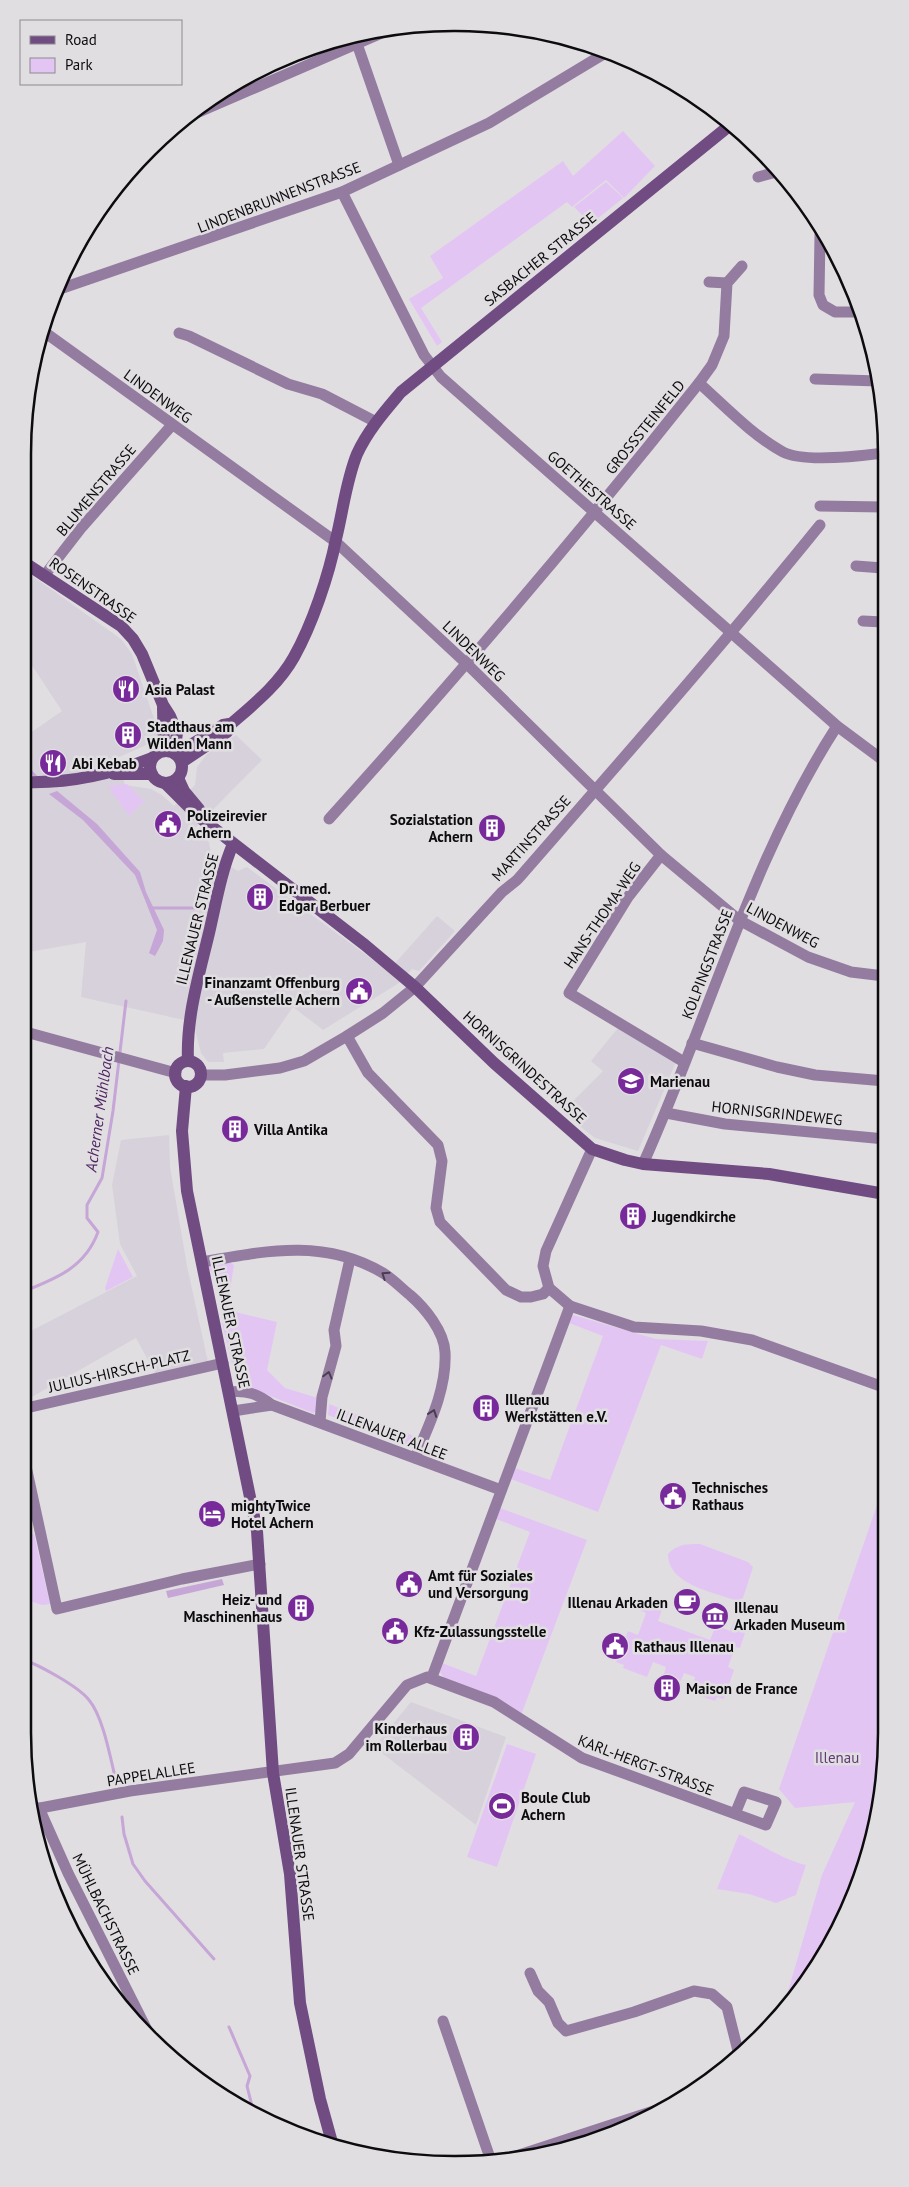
<svg xmlns="http://www.w3.org/2000/svg" width="909" height="2187" viewBox="0 0 909 2187" font-family="'PT Sans',sans-serif">
<rect width="100%" height="100%" fill="#e1dee2"/>
<!-- built -->
<g fill="#d7d1db">
<polygon points="31,575 121,639 132,654 159,733 153,742 117,758 125,785 151,789 162,795 174,806 195,785 197,767 207,754 236,735 262,760 195,828 209,842 211,854 238,871 247,867 388,971 437,916 455,931 419,971 412,969 399,983 323,1030 293,1007 264,1049 223,1053 224,1062 208,1062 201,1053 193,1022 81,997 86,942 29,952 23,922 23,738 62,711 23,652 23,590"/>
<polygon points="618,1028 676,1062 638,1151 595,1138 562,1112 603,1071 591,1061"/>
<polygon points="169,1135 170,1167 187,1266 208,1362 156,1375 136,1338 23,1402 23,1335 137,1276 120,1244 112,1185 121,1140"/>
<polygon points="411,1702 506,1737 476,1825 374,1747"/>
</g>
<!-- green -->
<g fill="#e3c5f4">
<polygon points="623,131 655,166 624,198 606,180 572,207 567,202 421,308 442,342 437,346 409,299 443,278 430,256 563,161 573,176"/>
<polygon points="606,182 623,198 591,224 574,207"/>
<polygon points="127,784 144,801 129,816 108,786"/>
<polygon points="118,1249 133,1277 106,1291 105,1288"/>
<polygon points="228,1261 234,1265 227,1310 277,1322 267,1370 285,1388 318,1398 317,1411 313,1413 250,1388 240,1381 232,1364 222,1323 228,1322 222,1307 222,1289 207,1265"/>
<polygon points="573,1315 656,1339 708,1341 702,1359 661,1345 598,1512 511,1479 515,1468 550,1480 603,1336 569,1323"/>
<polygon points="329,1404 422,1439 414,1448 328,1415"/>
<polygon points="886,1479 886,1732 864,1871 797,1996 788,2004 786,1998 822,1875 855,1802 795,1808 779,1789"/>
<polygon points="500,1508 587,1540 521,1715 444,1678 440,1672 442,1663 476,1676 530,1532 496,1519"/>
<polygon points="23,1534 34,1534 50,1604 42,1605 23,1599"/>
<path d="M700,1544L748,1562L753,1567L743,1598L737,1601C714,1592 668,1585 668,1554C677,1544 686,1544 700,1544Z"/>
<polygon points="646,1597 664,1604 658,1621 710,1640 716,1625 730,1631 734,1621 743,1625 741,1631 745,1633 740,1648 735,1647 728,1667 734,1670 724,1699 717,1697 715,1701 690,1692 695,1677 684,1673 681,1681 664,1674 666,1667 653,1662 647,1677 623,1668 624,1665 616,1662 628,1631 638,1635 646,1613 641,1611"/>
<polygon points="507,1744 536,1754 497,1867 467,1857"/>
<path d="M739,1834C762,1845 782,1859 806,1865L796,1895L776,1903L749,1894L717,1889Z"/>
</g>
<!-- water -->
<g fill="#c5a6d6">
<polygon points="57,791 97,824 140,872 146,892 164,930 163,941 155,956 149,953 157,930 135,875 83,820 49,794"/>
<polygon points="222,1579 224,1585 168,1598 166,1591"/>
</g>
<g fill="none" stroke-linecap="round" stroke-linejoin="round">
<!-- stream -->
<g stroke="#c5a6d6" stroke-width="3">
<polyline points="22,762 37,778"/>
<polyline points="150,908 202,908"/>
<path d="M22,1292C55,1279 85,1268 98,1232L87,1218V1205L102,1178L113,1111L126,1001"/>
<path d="M22,1659C39,1665 78,1686 89,1700C104,1718 111,1762 117,1785"/>
<polyline points="122,1817 124,1834 133,1864 145,1881 214,1959"/>
<polyline points="229,2027 250,2076 247,2086 254,2114"/>
</g>
<!-- street -->
<g stroke="#947ca1" stroke-width="11">
<polyline points="354,35 399,165"/>
<polyline points="185,118 391,29"/>
<polyline points="758,177 780,171"/>
<polyline points="342,192 424,355 441,377 837,726 884,761"/>
<polyline points="820,235 819,295 823,305 835,312 860,312"/>
<polyline points="709,282 727,283"/>
<polyline points="57,290 342,192 489,123 607,52"/>
<polyline points="43,331 336,542 467,664 661,855 739,920 808,957 851,972 884,976"/>
<polyline points="179,333 189,336 288,384 322,394 376,422"/>
<polyline points="815,379 878,381"/>
<path d="M699,383C726,407 752,435 783,452C804,463 860,456 883,453"/>
<polyline points="820,506 883,507"/>
<polyline points="856,566 883,568"/>
<polyline points="44,576 82,527 172,425"/>
<polyline points="863,621 883,622"/>
<path d="M329,819C457,677 580,533 699,383L712,365L724,336L727,283L742,266"/>
<polyline points="661,855 628,897 569,993 684,1062"/>
<polyline points="22,1031 176,1073"/>
<polyline points="347,1036 368,1073 438,1145 442,1161 436,1208 440,1222 506,1290 521,1297 531,1297 543,1294 549,1288"/>
<polyline points="692,1043 777,1067 815,1075 885,1081"/>
<path d="M201,1075H225L280,1068L304,1061L347,1036L383,1013L415,987L502,892L517,880C619,763 722,646 820,525"/>
<polyline points="666,1113 725,1124 885,1139"/>
<polyline points="592,1149 546,1251 543,1266 549,1288 570,1306 634,1327 701,1331 752,1340 886,1388"/>
<path d="M643,1164C709,1018 750,861 837,726"/>
<path d="M202,1262C265,1251 324,1238 383,1273C393,1279 401,1288 410,1295C425,1308 444,1331 445,1352C447,1389 429,1425 415,1458"/>
<path d="M229,1392C247,1390 258,1394 272,1405L501,1490"/>
<polyline points="22,1409 223,1363"/>
<polyline points="233,1411 272,1405"/>
<polyline points="886,1413 886,1416"/>
<polyline points="320,1422 322,1397 336,1346 334,1330 350,1259"/>
<polyline points="22,1448 57,1609 182,1579 260,1564"/>
<polyline points="432,1677 570,1306"/>
<polyline points="39,1808 68,1873 148,2032"/>
<polyline points="35,1809 130,1791 335,1763 349,1754 407,1685 427,1677 494,1702 582,1758 766,1825 776,1802 744,1792 735,1814"/>
<polyline points="530,1973 538,1991 549,2002 558,2023 566,2031 634,2012 694,1991 712,1994 727,2007 738,2051"/>
<polyline points="443,2021 490,2158"/>
<polyline points="513,2157 669,2106"/>
</g>
<!-- secondary -->
<g stroke="#704c82" stroke-width="12">
<polyline points="22,561 121,626 133,639 142,654 163,705 170,716 177,733 174,753"/>
<polyline points="163,708 164,750"/>
<circle cx="166" cy="767" r="16"/>
<polyline points="176,754 223,725 229,724"/>
<path d="M182,762L227,732L231,724C254,704 279,684 294,657C312,625 329,575 336,539C343,511 346,481 357,454C368,430 385,411 401,392L729,126"/>
<polyline points="114,774 152,774"/>
<polyline points="178,778 184,791 199,809"/>
<path d="M22,782C66,784 112,774 152,758"/>
<polyline points="165,783 198,816 365,945 415,987 494,1063 592,1149 625,1160 643,1164 769,1174 885,1194"/>
<path d="M188,1061C186,1018 199,975 209,933C216,903 221,872 233,844"/>
<circle cx="188" cy="1074" r="13"/>
<polyline points="186,1086 182,1131 187,1191 257,1531 273,1773 290,1874 300,2003 320,2099 333,2146"/>
</g>
</g>
<!-- one-way arrows -->
<defs><path id="oneway-chevron" d="M-2-3.5L2.5 0L-2 3.5" fill="none" stroke-width="1.6" stroke-linecap="round" stroke-linejoin="round" transform="scale(1.25)"/></defs>
<g stroke="#493e50">
<use href="#oneway-chevron" transform="translate(385 1275) rotate(-146)"/>
<use href="#oneway-chevron" transform="translate(328 1375) rotate(-75)"/>
<use href="#oneway-chevron" transform="translate(433 1413) rotate(-70)"/>
</g>
<!-- icons -->
<defs>
<g id="restaurant-disc" transform="scale(1.4375)"><circle r="9.5" fill="#78299a" stroke="#e1dee2"/><path d="M-5-6h1v4h1v-4h1v4h1v-4h1v5L-1.5 .5V6h-2V.5L-5-1ZM5-6V6H3V1.5H1.5Q1.5-4 5-6Z" fill="#fff"/></g>
<g id="building-disc" transform="scale(1.4375)"><circle r="9.5" fill="#78299a" stroke="#e1dee2"/><path d="M-4-6H4V6H1V3H-1V6H-4ZM-2.5-4.3h1.7v1.8h-1.7ZM.8-4.3h1.7v1.8H.8ZM-2.5-1h1.7V.8h-1.7ZM.8-1h1.7V.8H.8Z" fill="#fff"/></g>
<g id="civic-disc" transform="scale(1.4375)"><circle r="9.5" fill="#78299a" stroke="#e1dee2"/><path d="M-.6-6.5H3V-4.5H.6V-3L4-1V1h2V6H-6V1h2V-1L-.6-3ZM-1.2 2.5V6h2.4V2.5Z" fill="#fff"/></g>
<g id="school-disc" transform="scale(1.4375)"><circle r="9.5" fill="#78299a" stroke="#e1dee2"/><path d="M0-5L7-2L0 1L-7-2ZM-4 1L0 2.5L4 1V4Q0 6-4 4Z" fill="#fff"/></g>
<g id="hotel-disc" transform="scale(1.4375)"><circle r="9.5" fill="#78299a" stroke="#e1dee2"/><path d="M-6-4.5h1.5V1H6V5H4.5V3h-9V5H-6ZM-4 0a1.8 1.8 0 1 1 3.6 0ZM.5 0V-2.5h3Q6-2.5 6 0Z" fill="#fff"/></g>
<g id="cafe-disc" transform="scale(1.4375)"><circle r="9.5" fill="#78299a" stroke="#e1dee2"/><path d="M-5.5-4.5H6V0H3Q3 3.5 0 3.5H-2.5Q-5.5 3.5-5.5 0ZM3-3.2v2h1.7v-2ZM-6 4.5H4V6H-6Z" fill="#fff"/></g>
<g id="museum-disc" transform="scale(1.4375)"><circle r="9.5" fill="#78299a" stroke="#e1dee2"/><path d="M0-6L6-3V-2H-6V-3ZM-5-1h2V3h-2ZM-1-1h2V3h-2ZM3-1h2V3H3ZM-6 4H6V6H-6Z" fill="#fff"/></g>
<g id="stadium-disc" transform="scale(1.4375)"><circle r="9.5" fill="#78299a" stroke="#e1dee2"/><path d="M0-5a6.5 5 0 1 0 0 10a6.5 5 0 1 0 0-10ZM-3.5-1.8h7v3.6h-7Z" fill="#fff"/></g>
</defs>
<g fill-rule="evenodd">
<use href="#restaurant-disc" x="126" y="689"/>
<use href="#building-disc" x="128" y="735"/>
<use href="#restaurant-disc" x="53" y="763"/>
<use href="#civic-disc" x="168" y="824"/>
<use href="#building-disc" x="492" y="828"/>
<use href="#building-disc" x="260" y="897"/>
<use href="#civic-disc" x="359" y="991"/>
<use href="#school-disc" x="631" y="1081"/>
<use href="#building-disc" x="235" y="1129"/>
<use href="#building-disc" x="633" y="1216"/>
<use href="#building-disc" x="486" y="1408"/>
<use href="#civic-disc" x="673" y="1496"/>
<use href="#hotel-disc" x="212" y="1514"/>
<use href="#civic-disc" x="409" y="1584"/>
<use href="#cafe-disc" x="687" y="1602"/>
<use href="#building-disc" x="301" y="1608"/>
<use href="#museum-disc" x="715" y="1616"/>
<use href="#civic-disc" x="395" y="1631"/>
<use href="#civic-disc" x="615" y="1646"/>
<use href="#building-disc" x="667" y="1688"/>
<use href="#building-disc" x="466" y="1737"/>
<use href="#stadium-disc" x="502" y="1806"/>
</g>
<g text-anchor="middle" dominant-baseline="central" stroke-width="5" stroke-linejoin="round" paint-order="stroke">
<!-- street labels -->
<g font-size="15" fill="#0c0b0d" stroke="#e1dee2">
<text transform="translate(279 197) rotate(-21)">LINDENBRUNNENSTRASSE</text>
<text transform="translate(540 259) rotate(-39)">SASBACHER STRASSE</text>
<text transform="translate(158 396) rotate(36)">LINDENWEG</text>
<text transform="translate(645 427) rotate(-51)">GROSSSTEINFELD</text>
<text transform="translate(96 490) rotate(-50)">BLUMENSTRASSE</text>
<text transform="translate(592 490) rotate(41)">GOETHESTRASSE</text>
<text transform="translate(93 590) rotate(35)">ROSENSTRASSE</text>
<text transform="translate(474 651) rotate(44)">LINDENWEG</text>
<text transform="translate(531 838) rotate(-48)">MARTINSTRASSE</text>
<text transform="translate(602 915) rotate(-56)">HANS-THOMA-WEG</text>
<text transform="translate(197 919) rotate(-76)">ILLENAUER STRASSE</text>
<text transform="translate(783 925) rotate(28)">LINDENWEG</text>
<text transform="translate(707 964) rotate(-69)">KOLPINGSTRASSE</text>
<text transform="translate(525 1067) rotate(42)">HORNISGRINDESTRASSE</text>
<text transform="translate(777 1113) rotate(6)">HORNISGRINDEWEG</text>
<text transform="translate(231 1322) rotate(78)">ILLENAUER STRASSE</text>
<text transform="translate(119 1371) rotate(-13)">JULIUS-HIRSCH-PLATZ</text>
<text transform="translate(392 1434) rotate(21)">ILLENAUER ALLEE</text>
<text transform="translate(646 1765) rotate(21)">KARL-HERGT-STRASSE</text>
<text transform="translate(151 1774) rotate(-9)">PAPPELALLEE</text>
<text transform="translate(300 1854) rotate(82)">ILLENAUER STRASSE</text>
<text transform="translate(106 1914) rotate(64)">MÜHLBACHSTRASSE</text>
</g>
<!-- poi labels -->
<g font-size="15" font-weight="bold" fill="#0c0b0d" stroke="#e1dee2" text-anchor="start">
<text x="145" y="689">Asia Palast</text>
<text x="147" y="726">Stadthaus am<tspan x="147" dy="17">Wilden Mann</tspan></text>
<text x="72" y="763">Abi Kebab</text>
<text x="187" y="815">Polizeirevier<tspan x="187" dy="17">Achern</tspan></text>
<text x="473" y="819" text-anchor="end">Sozialstation<tspan x="473" dy="17">Achern</tspan></text>
<text x="279" y="888">Dr. med.<tspan x="279" dy="17">Edgar Berbuer</tspan></text>
<text x="340" y="982" text-anchor="end">Finanzamt Offenburg<tspan x="340" dy="17">- Außenstelle Achern</tspan></text>
<text x="650" y="1081">Marienau</text>
<text x="254" y="1129">Villa Antika</text>
<text x="652" y="1216">Jugendkirche</text>
<text x="505" y="1399">Illenau<tspan x="505" dy="17">Werkstätten e.V.</tspan></text>
<text x="692" y="1487">Technisches<tspan x="692" dy="17">Rathaus</tspan></text>
<text x="231" y="1505">mightyTwice<tspan x="231" dy="17">Hotel Achern</tspan></text>
<text x="428" y="1575">Amt für Soziales<tspan x="428" dy="17">und Versorgung</tspan></text>
<text x="282" y="1599" text-anchor="end">Heiz- und<tspan x="282" dy="17">Maschinenhaus</tspan></text>
<text x="668" y="1602" text-anchor="end">Illenau Arkaden</text>
<text x="734" y="1607">Illenau<tspan x="734" dy="17">Arkaden Museum</tspan></text>
<text x="414" y="1631">Kfz-Zulassungsstelle</text>
<text x="634" y="1646">Rathaus Illenau</text>
<text x="686" y="1688">Maison de France</text>
<text x="447" y="1728" text-anchor="end">Kinderhaus<tspan x="447" dy="17">im Rollerbau</tspan></text>
<text x="521" y="1797">Boule Club<tspan x="521" dy="17">Achern</tspan></text>
</g>
<!-- park labels -->
<g font-size="15" fill="#623976" stroke="#e1dee2">
<text x="837" y="1757">Illenau</text>
</g>
<!-- water labels -->
<g font-size="16" font-style="italic" fill="#4f2762" stroke="#e1dee2">
<text transform="translate(99 1109) rotate(-82)">Acherner Mühlbach</text>
</g>
</g>
<!-- crop -->
<path d="M0 0H909V2187H0ZM454 31H455A423 423 0 0 1 878 454V1733A423 423 0 0 1 455 2156H454A423 423 0 0 1 31 1733V454A423 423 0 0 1 454 31Z" fill="#e1dee2" fill-rule="evenodd"/>
<path fill="none" stroke="#0c0b0d" stroke-width="2.5" d="M454 31H455A423 423 0 0 1 878 454V1733A423 423 0 0 1 455 2156H454A423 423 0 0 1 31 1733V454A423 423 0 0 1 454 31Z"/>
<!-- legend -->
<rect x="20" y="20" width="162" height="65" fill="#e1dee2" stroke="#8c8a8d"/>
<rect x="30" y="36" width="25" height="8" fill="#704c82" stroke="#8c8a8d"/>
<text x="65" y="45" font-size="15" fill="#0c0b0d">Road</text>
<rect x="30" y="58" width="25" height="15" fill="#e3c5f4" stroke="#8c8a8d"/>
<text x="65" y="70" font-size="15" fill="#0c0b0d">Park</text>
</svg>
